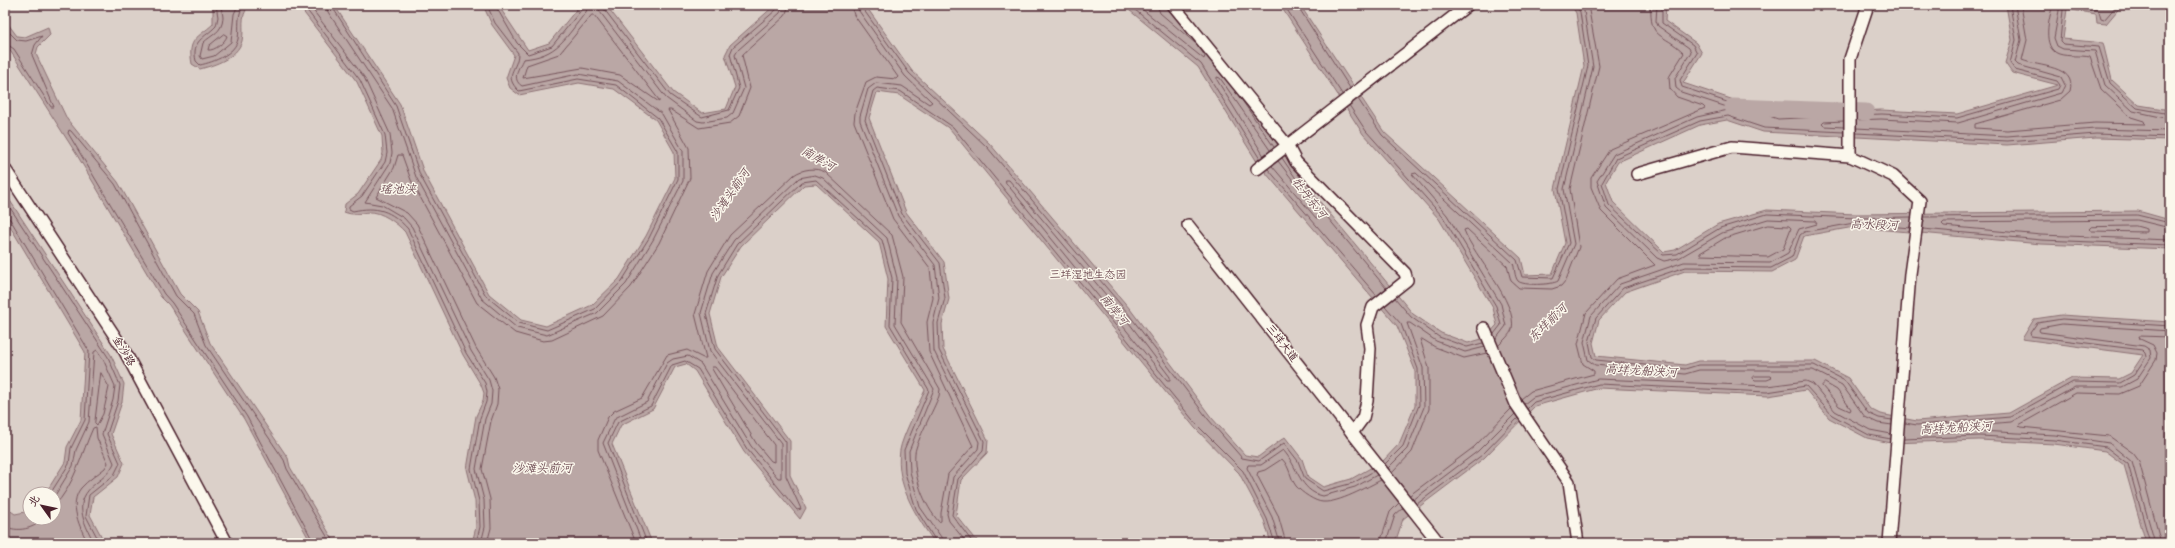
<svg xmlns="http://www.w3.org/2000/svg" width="2175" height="548" viewBox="0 0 2175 548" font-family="'Architects Daughter','LXGW WenKai TC',sans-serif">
<rect width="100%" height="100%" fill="#f4eee4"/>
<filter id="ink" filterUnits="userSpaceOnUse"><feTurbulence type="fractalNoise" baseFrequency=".025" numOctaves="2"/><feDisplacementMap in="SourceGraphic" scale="8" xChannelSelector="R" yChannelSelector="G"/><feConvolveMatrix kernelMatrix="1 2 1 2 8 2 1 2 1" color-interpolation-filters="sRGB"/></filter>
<g filter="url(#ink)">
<!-- green -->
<path fill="#dbd0c9" stroke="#92787a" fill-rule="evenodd" d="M5,5H2170V543H5ZM30,494H54V518H30Z"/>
<!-- water -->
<g fill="#baa7a5" stroke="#8d7174">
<path d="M213,5H249C239,19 245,26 242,41C237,58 215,65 200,69L192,64C187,38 198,38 213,24Z"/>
<path d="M298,5H334L400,104L424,173L489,294L521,320L546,326L592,305L619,279L646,236L675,178L674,152L656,120L614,89L579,83L519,95L510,88L506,78L514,55L492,25L483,5H498L528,50L549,43L580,5H606L673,92L702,113L726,109L735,87L725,55L730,45L775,5H865L912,71L990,144L1130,309L1211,417L1245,455L1258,457L1285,437L1302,459L1308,477L1323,487L1351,479L1383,461L1399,444L1415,406V370L1397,326L1259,165L1198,67L1123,5H1164L1203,37L1302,180L1413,314L1441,333L1468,343L1485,338L1497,325L1493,308L1439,219L1363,134L1280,5H1300L1384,132L1521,258L1525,275L1552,274L1565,243L1555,189L1584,66L1576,13L1571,5H1666L1665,21L1696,43L1702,53L1683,83L1779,115L1881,110L1957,114L2058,85L2012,73L2005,63L2012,40L2006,5H2122L2106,24L2097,23L2096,14L2067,9L2063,39L2103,43L2112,80L2139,105L2170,110V140L2096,138L2007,145L1763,132L1727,120L1700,125L1618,162L1606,182L1613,202L1664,252L1675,250L1718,224L1767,210L1856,214L2138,211L2170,220V249L2041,244L1854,227L1804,236L1795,260L1772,272L1685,271L1625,292L1599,320L1593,343L1596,356L1685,365L1698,361H1815L1848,378L1870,409L1880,414L1917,421L2009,413L2072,378L2119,379L2131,373L2143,355L2022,339L2034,319L2061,315L2170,322V543H2146L2124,465L2105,451L2054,444L1979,440L1891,443L1867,438L1829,418L1806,390L1768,396L1599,388L1535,406L1484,458L1403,519L1395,543H1271L1264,520L1239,473L1195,428L950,129L899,95L877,92L869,118L906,212L944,262L949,299L942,324L943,349L988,440L987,453L961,480L956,515L979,543H935C916,516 895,484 900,450C902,437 919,404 925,390L886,326L888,279L879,242L816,184L804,185L741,246L721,277L710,314L718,347L790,441V475L806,508L800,519L744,452L695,371L686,364L675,367L653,409L621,425L612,444L652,543H472L476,527L475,501L467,469L476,416L483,401L484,393L481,385L463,355L405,232C397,223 381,211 369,212C358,213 354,216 344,212L345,204L358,194L381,160L383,153L382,136L357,82Z"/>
<polygon points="5,20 17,36 25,37 48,27 50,35 38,47 36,54 67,119 118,182 180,294 198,312 210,343 288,458 290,467 332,538 337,543 311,543 244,419 169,305 161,297 77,155 11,52 5,46"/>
<polygon points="5,193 111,355 124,384 122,402 111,434 124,463 118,477 93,497 90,515 105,543 5,543 5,507 15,514 30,511 30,518 54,518 54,494 45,494 65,462 67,447 81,420 85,352 5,218"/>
</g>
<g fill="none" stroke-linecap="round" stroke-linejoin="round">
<!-- shore -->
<g stroke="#77555c" stroke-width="1">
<path d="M216,5L218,17L216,26C205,38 191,40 196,61L200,65C214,62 235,54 238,39C240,26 236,16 244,5"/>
<path d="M221,5C221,10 223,14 223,18C222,33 212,34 203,43L200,56L202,59L214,56L231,42L234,14L238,5"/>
<path d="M303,5L360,80L385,135L387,153L385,162L362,196L349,206V209L353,211C377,206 391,210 408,229L466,353L485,383L487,392L486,402L480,418L471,469L479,501L480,527L476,543"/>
<polyline points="309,5 364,77 390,134 392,153 390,163 365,202 382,205 404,218 412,227 471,351 489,380 492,391 491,404 485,419 476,469 484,500 485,527 481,543"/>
<path d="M326,5L328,12L392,108L416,177L482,299L517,328L547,335L597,313L626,284L653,240L683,181V151L662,114L618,81L578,74L522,86C511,79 519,68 523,59C558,56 565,38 586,12L588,5"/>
<path d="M331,5L396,106L420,175L486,296L519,323L547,330L595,309L622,281L649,238L678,179V152L658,118L616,85L578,79L519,91C502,75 518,70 518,53L495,23L487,5"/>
<polyline points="495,5 517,43 528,54 552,46 582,9 583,5"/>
<polyline points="598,5 600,12 666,98 697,121 703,122 727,118 733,113 744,88 735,55 738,50 780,13 783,5"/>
<polyline points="603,5 604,9 670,95 702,117 729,110 739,88 730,54 733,47 776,10 778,5"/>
<polyline points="857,5 859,11 905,76 932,102 929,104 902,86 876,83 868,89 860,116 860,121 898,216 935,265 939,298 933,323 934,351 979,442 978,449 953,477 947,514 949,521 967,543"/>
<polyline points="862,5 863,9 909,73 987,147 1127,312 1208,419 1242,458 1259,461 1284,443 1298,461 1305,479 1323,491 1353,483 1374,471"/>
<polyline points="1129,5 1201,64 1260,159"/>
<polyline points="1137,5 1204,59 1205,56 1198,46"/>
<polyline points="1157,5 1160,13 1195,43"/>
<polyline points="1284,5 1342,94"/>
<polyline points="1297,5 1350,88"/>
<polyline points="1657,5 1656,21 1658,26 1689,48 1691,52 1675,78 1676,88 1681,92 1727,107 1728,110 1697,117 1614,154 1597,181 1606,208 1657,258 1664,261 1679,258 1722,233 1768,219 1815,221 1817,224 1799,229 1788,253 1770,263 1684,262 1620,284 1591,316 1584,342 1588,360 1595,365 1685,374 1699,370 1813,370 1842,385 1865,417 1878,423 1892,425"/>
<polyline points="1662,5 1662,23 1693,45 1697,53 1680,80 1682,87 1778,119 1844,116"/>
<path d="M2021,5L2027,40L2022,60C2038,67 2077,65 2070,91L2060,100L1975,124V128L2007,130L2095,123L2145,124L2144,121L2131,117L2101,89L2090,57C2080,55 2069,57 2059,54C2041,48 2049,18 2053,5"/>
<polyline points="2060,5 2054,38 2057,46 2063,49 2095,51 2105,85 2133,111 2170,119"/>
<polyline points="2117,5 2104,20 2101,19 2099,12 2097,10 2065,6 2063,10 2060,41 2063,44 2099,47 2110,83 2137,108 2170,114"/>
<polygon points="592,15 594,15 659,100 659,102 620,75 582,68 523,78 527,65 559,54"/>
<polyline points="5,28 17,40 26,41 42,36 35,45 32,55 54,107 51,107 14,49 5,43"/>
<path d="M224,34L227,36C225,42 215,51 208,50L209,46Z"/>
<polyline points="1239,96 1274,147"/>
<polyline points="1358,99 1382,135 1517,260 1522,277 1553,278 1569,243 1559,189 1588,66 1580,12 1576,5"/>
<polyline points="1349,105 1366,131 1443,217 1496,306 1501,325 1494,334"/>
<polyline points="1856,115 1882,114 1957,118 2058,89 2060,85 2057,81 2015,70 2010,63 2016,40 2010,5"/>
<polyline points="1856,120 1881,119 1958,123 2061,93 2065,85 2061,77 2018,65 2015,62 2021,40 2015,5"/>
<polyline points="1844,121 1824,122 1822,124 1824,126 1844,127"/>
<polyline points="1856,128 2007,136 2095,129 2170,131"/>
<polyline points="1844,132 1764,128 1728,116 1700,121 1616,158 1602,183 1609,205 1663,255 1677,254 1720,228 1767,214 1856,218 1911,217"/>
<polyline points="1856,133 2007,141 2096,134 2170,137"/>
<polyline points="1264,156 1217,80 1217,77 1220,78 1270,150"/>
<polyline points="1282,158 1299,183 1386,288"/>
<polyline points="1272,166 1316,218 1319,218 1320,215 1278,161"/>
<polyline points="1268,169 1377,296"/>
<polygon points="1006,180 1009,180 1123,315 1170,377 1170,380 1167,380 1006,183"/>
<polyline points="5,200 108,357 120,385 118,401 107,434 120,463 114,475 89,495 86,516 100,543"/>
<polyline points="5,217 10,219 89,351 85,420 71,448 69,464 50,494"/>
<polyline points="1924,217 2137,215 2170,223"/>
<polygon points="1768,225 1789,226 1791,228 1783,249 1768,257 1700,255 1700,253 1725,238"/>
<polygon points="2136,226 2147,229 2147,232 2091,231 2089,229 2091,227"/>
<polyline points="2170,228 2137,220 1944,222 1942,224 1944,226 2041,235 2170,240"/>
<polyline points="1923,229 2041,240 2170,245"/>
<polyline points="1395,298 1411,317 1439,337 1467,347 1483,343"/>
<path d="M1496,339L1506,326L1501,304L1447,215L1412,174L1416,173L1513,263C1515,268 1514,276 1518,281C1523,286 1552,285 1558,281L1574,244L1564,189L1593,67L1584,11L1581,5"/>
<path d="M1498,346C1503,341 1510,335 1512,329C1518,303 1473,255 1464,230L1467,229L1507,266L1511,281L1519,288L1552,289L1561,286L1566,280L1579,247L1570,189L1599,66L1588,5"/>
<polygon points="712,367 715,367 774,445 774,462 771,461 756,443 712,369"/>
<polygon points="101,373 109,387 103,414 97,425 95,423"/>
<polygon points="1755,376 1770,376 1772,378 1767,380 1755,380 1753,378"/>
<polygon points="1825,383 1837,390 1851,409 1850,411 1839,406 1822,386"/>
<path d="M1521,399L1531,391L1594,374V371L1583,364L1578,344L1586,313L1617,279L1655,265L1601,211L1591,187V178L1610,149L1705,108L1703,106L1677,97L1670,89L1669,77L1684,53C1663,32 1649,41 1651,5"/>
<polyline points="1524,404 1533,397 1598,379 1767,386 1806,381 1813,384 1835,411 1870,430 1891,434"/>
<polyline points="1527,409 1534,402 1599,384 1767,392 1806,386 1832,415 1869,435 1891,439"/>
<polyline points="1892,420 1879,418 1868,413 1845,381 1814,365 1698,365 1685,369 1596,360 1592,357 1589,342 1596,318 1623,288 1685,267 1771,268 1792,257 1800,235 1804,232 1854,223 1910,228"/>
<polyline points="1905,423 1917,425 2010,417 2073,382 2120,383 2134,375 2146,357 2145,353 2142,350 2031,336 2030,333 2037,323 2062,319 2170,326"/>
<polyline points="1904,439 1980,436 2055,440 2106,447 2128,464 2150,543"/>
<polyline points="1385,464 1403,446 1419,405 1418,369 1401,324 1385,306"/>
<polyline points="1388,468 1407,449 1424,407 1423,368 1407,323 1410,323 1436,341 1465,352 1485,347"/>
<polyline points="1392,473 1412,452 1429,409 1429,368 1420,339 1422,339 1435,347 1464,358 1487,353"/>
<polyline points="1410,495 1474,447 1511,409"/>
<path d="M54,497L73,466L76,450L89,422L94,352L97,350L103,359L115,386L113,400L102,434L114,463C110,472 104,477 96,483C72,502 83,520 94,543"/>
<polyline points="1413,500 1478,451 1515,414"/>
<polyline points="1417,504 1482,455 1518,418"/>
<path d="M54,506C74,487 82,452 93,428L96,427L97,438L108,463L105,468C98,474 88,480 81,488C68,504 80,528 88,543"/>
<path d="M5,526C16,533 36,529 43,518"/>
<polyline points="314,543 247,417 172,303 164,294 68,133 69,130 71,131 115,184 176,296 194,314 206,345 284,460 287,469 331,543"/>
<polyline points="487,543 491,528 490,499 482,469 491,421 497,404 498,389 494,377 476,348 417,224 407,213 376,197 394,168 398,155 402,155 411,180 477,303 515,333 543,341 552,340 603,316 631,287 659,243 690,178 689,148 668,110 671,110 699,128 730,123 739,116 750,88 742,55 785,16 789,5"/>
<path d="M636,543L598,450V440L608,417L614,411L642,398L667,355L687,350L703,358H706L695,314L708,271L730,235L794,175C802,169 816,167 825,172L892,235L903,277L901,322L940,389L939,396C934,409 916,442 915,453C913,476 924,505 939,522L941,521V513L948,474L973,446L929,352L927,322L933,298L930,268L893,219L854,122L855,113L866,82L876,77L896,79L898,77L854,15L851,5"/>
<polyline points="642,543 603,443 615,418 647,402 667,363 673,359 688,356 701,364 751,446 778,478 781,478 781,443 710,351 701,313 713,273 734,240 799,178 815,175 823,178 887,238 897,278 895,324 934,389 909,451 910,472 920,507 941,537 943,543"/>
<polyline points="647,543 608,443 618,422 651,406 672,365 685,361 698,369 747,449 797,510 801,509 786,476 786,442 715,349 706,314 718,275 737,244 802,182 816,180 882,240 892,278 890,325 929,390 904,450 905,473 916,509 937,543"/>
<polyline points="973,543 952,515 958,479 983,451 984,441 939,350 938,323 945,298 940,263 902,214 865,120 873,91 877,88 900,91 953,127 1197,425 1243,471 1267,519 1275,543"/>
<path d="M1280,543L1272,517L1247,468L1248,465H1261L1283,450C1298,466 1299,491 1323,496L1355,487L1377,475"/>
<path d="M1286,543L1278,515L1257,475L1258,472L1265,470L1282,459C1290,467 1290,478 1296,486C1301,492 1315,502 1323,502C1339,503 1367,487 1381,480"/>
<polyline points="1380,543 1390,512 1399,503"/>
<polyline points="1386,543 1395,515 1403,508"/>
<polyline points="2155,543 2132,462 2109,443 2055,435 1980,431 1923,433 1921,431 1923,429 2011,422 2075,387 2122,387 2137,379 2151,358 2150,350 2144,346 2040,332 2039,330 2040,328 2062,324 2170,331"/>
<polyline points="2161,543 2139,461 2133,453 2109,436 2021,427 2019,425 2076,393 2120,394 2139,386 2156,360 2157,353 2153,345 2140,339 2139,336 2170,337"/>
</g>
<!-- river -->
<polyline stroke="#baa7a5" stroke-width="17" points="1733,107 1866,112"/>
<!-- minor casing -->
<g stroke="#4a1f2b" stroke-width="14">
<g id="minor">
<polyline points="1173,5 1287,145 1296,162 1405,273 1407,280 1373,307 1367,325 1370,348 1367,401 1363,418 1352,433"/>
<polyline points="1850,156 1850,59 1868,5"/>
<polyline points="5,169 124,350 227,543"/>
<polyline points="1257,169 1468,5"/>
<polyline points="1637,174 1732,147 1850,156 1893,176 1920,201 1910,274 1889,543"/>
<polyline points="1188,225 1439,543"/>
<polyline points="1484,328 1516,404 1569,482 1578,543"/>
</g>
</g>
<!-- minor -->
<use href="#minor" stroke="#fbf7ec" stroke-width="11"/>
</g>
</g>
<g text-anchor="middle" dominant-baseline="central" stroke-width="3" stroke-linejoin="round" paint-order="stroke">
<!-- park labels -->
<g font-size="11" fill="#6e4b52" stroke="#fbf7ec">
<text x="1088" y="274">三垟湿地生态园</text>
</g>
<!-- street labels -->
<g font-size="11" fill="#4a1f2b" stroke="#fbf7ec">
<text transform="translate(1282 343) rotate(52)">三垟大道</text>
<text transform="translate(124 351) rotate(59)">金沙路</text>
</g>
<!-- water labels -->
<g font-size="12" font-style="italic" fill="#714f56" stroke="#fbf7ec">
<text transform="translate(818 159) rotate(30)">南岸河</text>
<text x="398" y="189">瑶池浃</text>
<text transform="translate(730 195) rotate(-55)">沙滩头前河</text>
<text transform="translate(1309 198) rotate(52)">牡丹东河</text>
<text transform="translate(1874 225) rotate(1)">高水段河</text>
<text transform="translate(1114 310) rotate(51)">南岸河</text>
<text transform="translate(1548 323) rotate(-44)">东垟前河</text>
<text transform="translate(1641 371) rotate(3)">高垟龙船浃河</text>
<text transform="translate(1956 428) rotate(-3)">高垟龙船浃河</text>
<text x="542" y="468">沙滩头前河</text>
</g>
</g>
<!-- margin -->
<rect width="2175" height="548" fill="none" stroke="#fbf7ec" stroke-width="20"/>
<rect x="10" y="10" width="2155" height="528" fill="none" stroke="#4a1f2b" stroke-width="1.5" filter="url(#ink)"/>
<!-- north arrow -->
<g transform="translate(42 506) rotate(303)"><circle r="19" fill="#fbf7ec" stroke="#b4a19f"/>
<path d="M0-3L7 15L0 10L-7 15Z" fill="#4a1f2b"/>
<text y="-6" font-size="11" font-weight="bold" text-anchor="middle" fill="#4a1f2b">北</text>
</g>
</svg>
